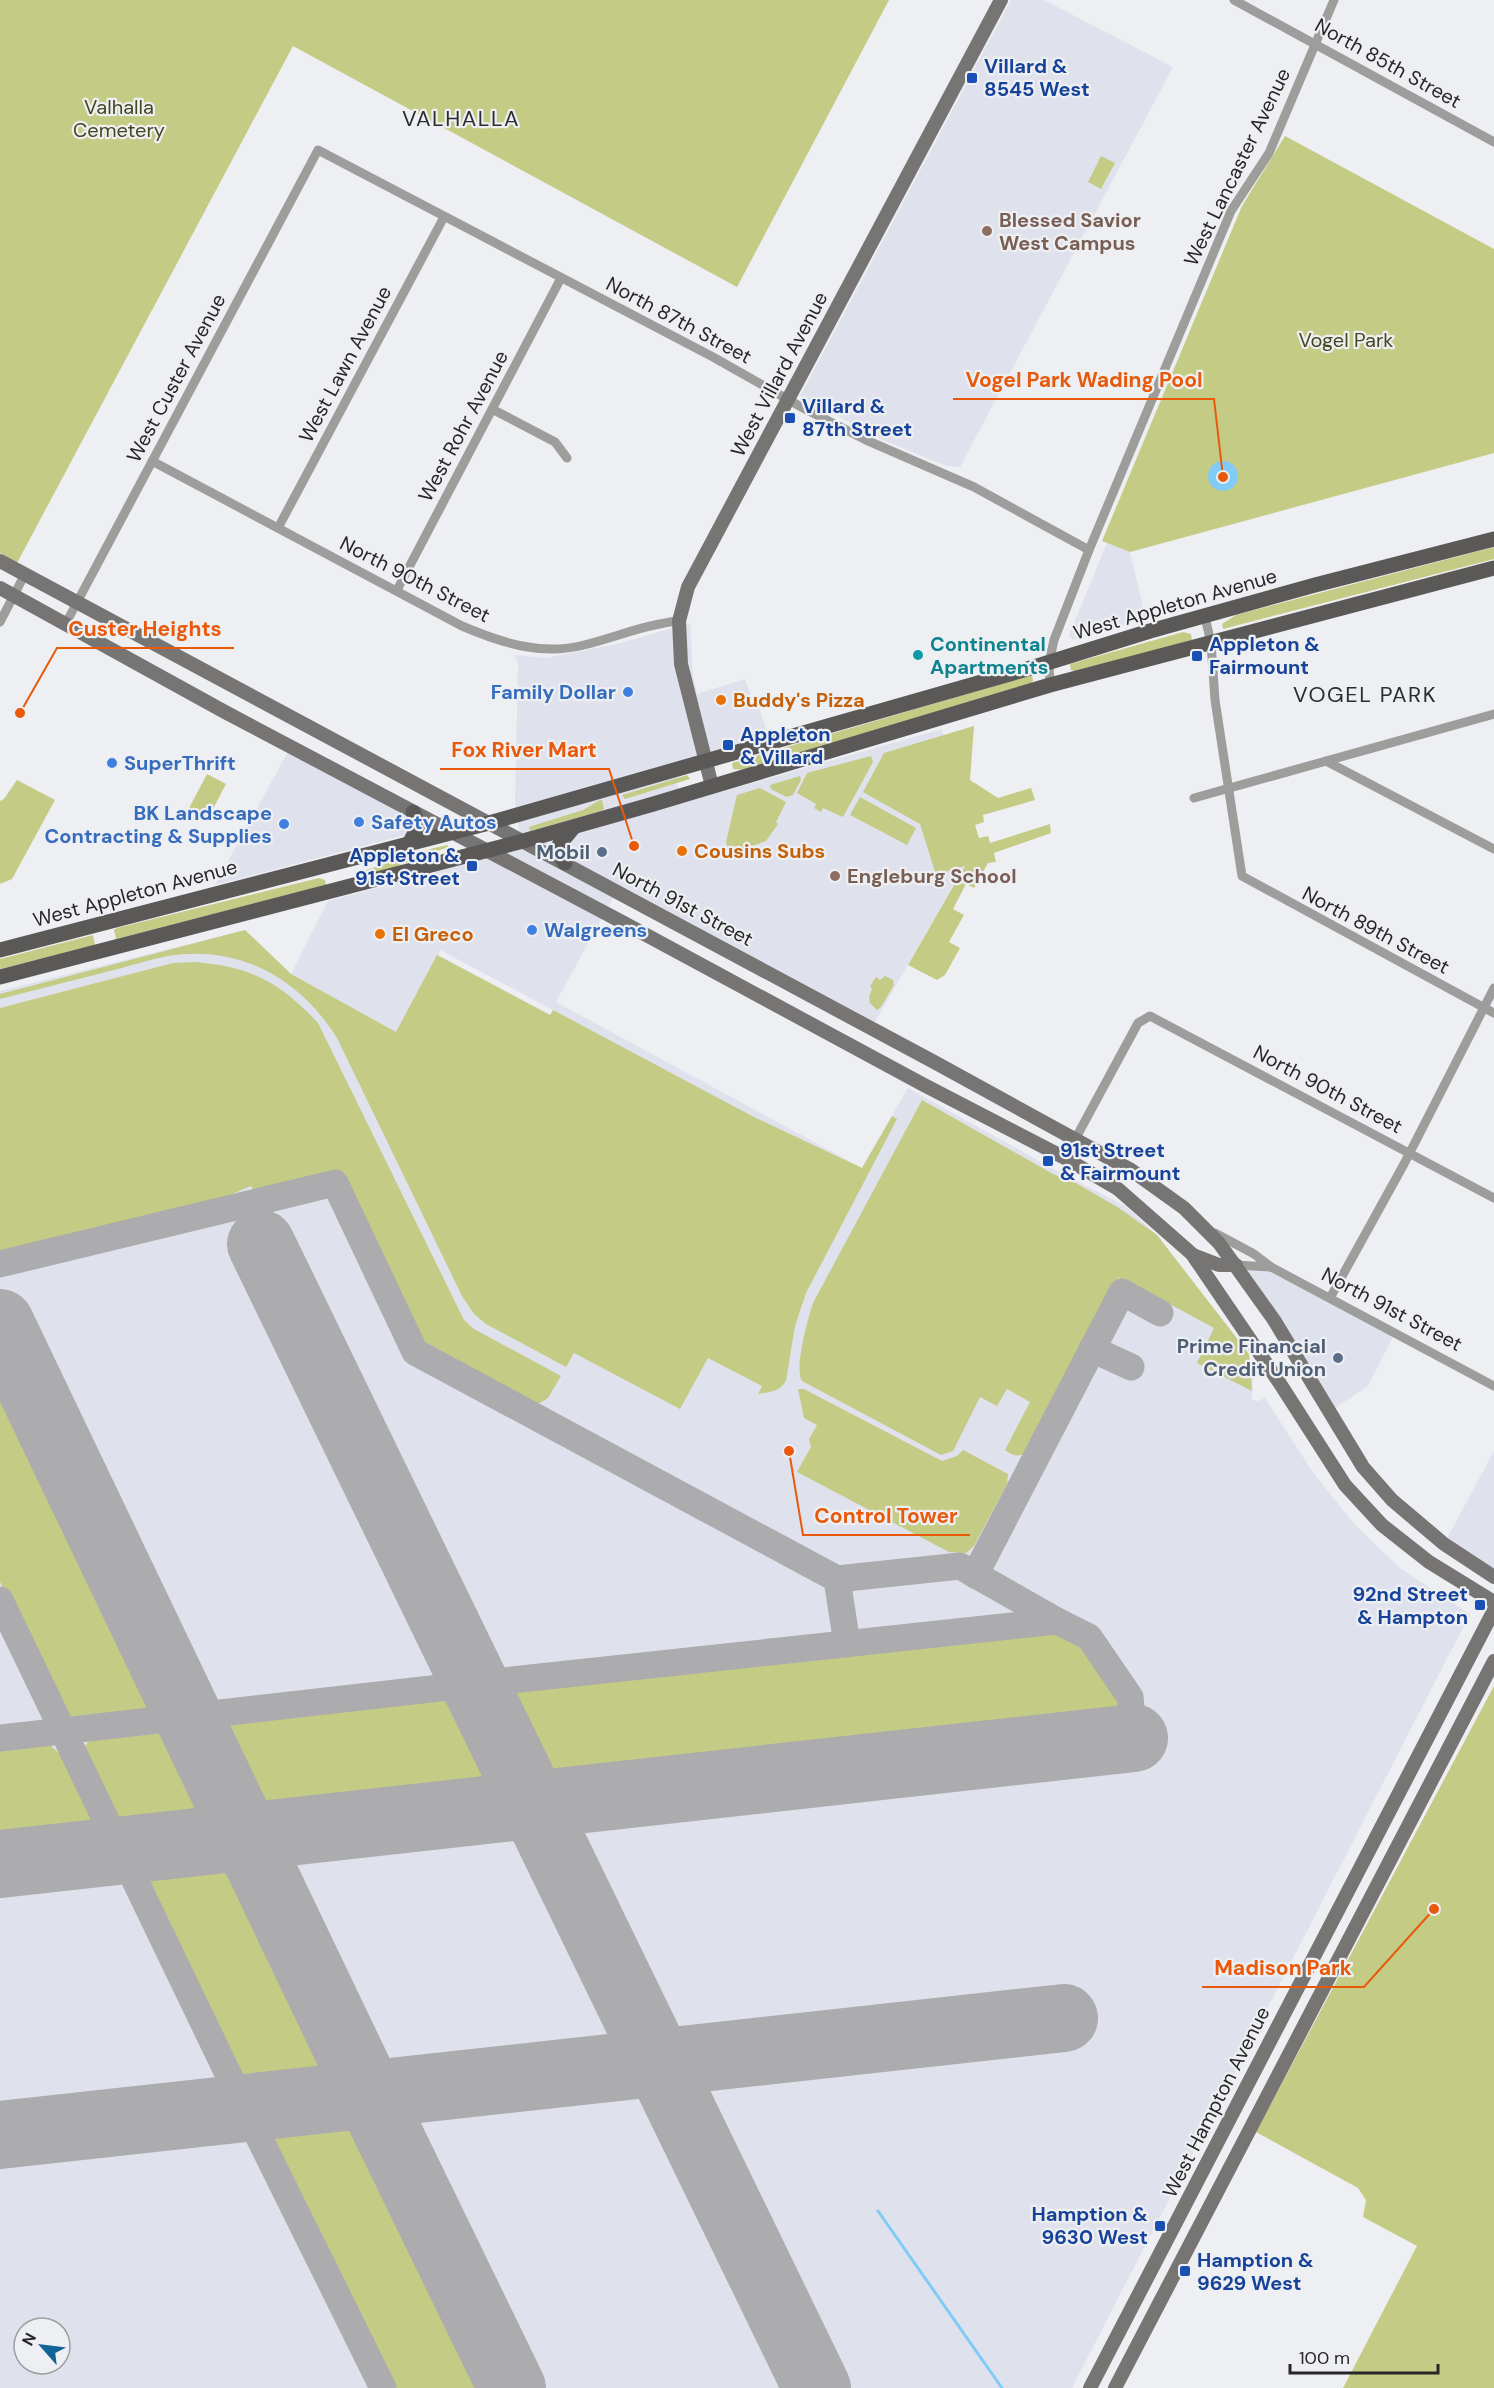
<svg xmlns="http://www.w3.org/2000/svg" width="1494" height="2388" viewBox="0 0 1494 2388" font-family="'DM Sans',sans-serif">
<rect width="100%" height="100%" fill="#eeeff2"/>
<!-- built -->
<g fill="#dfe2ec" fill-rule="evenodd">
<polygon points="1011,0 1044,0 1173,67 960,467 946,466 883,440 800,396"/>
<polygon points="1107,543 1130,552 1146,619 1073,640 1069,635"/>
<path d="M690,623L693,675L697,694L745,679L752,698L755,697L768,734L672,764L682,803L942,729L972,853L875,1022L620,885L556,1002L862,1168L908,1088L1050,1167L1125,1206L1157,1235L1249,1354L1253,1377L1252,1400L1258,1401L1265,1398L1312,1471L1354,1524L1400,1568L1470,1614L1072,2388H0V991L245,930L291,974L328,901L522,849L515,801L518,664L515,655L546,658L617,644ZM440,950L553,1010L551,1015L438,955ZM24,2328H60V2364H24Z"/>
<polygon points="289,750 412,820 409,834 215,885"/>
<polygon points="1236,1265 1271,1267 1395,1333 1368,1386 1329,1412"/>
<polygon points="1494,1451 1494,1577 1444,1544"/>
</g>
<!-- green -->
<g fill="#c4cb84">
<polygon points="0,0 889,0 737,287 293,46 17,563 0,553"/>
<polygon points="1285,136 1494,249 1494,453 1130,552 1102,541 1242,206"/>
<polygon points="1101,156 1115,163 1101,189 1088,182"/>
<polygon points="1494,547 1494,559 1223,629 1222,624 1236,615"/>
<polygon points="1183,632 1191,634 1192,640 1090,670 1078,672 1071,670 1070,664"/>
<polygon points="1032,675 1033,681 1028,687 744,770 733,769 732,763"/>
<polygon points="974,726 970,780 998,798 1031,788 1035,800 983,815 984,822 975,825 979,838 988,836 990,843 1050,824 1051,833 994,853 996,862 988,863 974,888 966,884 953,909 964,915 949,942 960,948 945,975 937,980 908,965 965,866 936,875 920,824 863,792 884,753"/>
<polygon points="871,756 873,762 843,817 823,808 821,812 814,808 816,804 797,793 807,773"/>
<polygon points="207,774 226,784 206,822 187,812"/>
<polygon points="687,775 690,779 625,799 622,795"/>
<polygon points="800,776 801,780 793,795 786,797 771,789 770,785"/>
<polygon points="17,780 55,800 12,879 0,884 0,801 4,799"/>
<polygon points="760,788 786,802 776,822 778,824 766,841 730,854 726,842 737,795"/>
<polygon points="860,797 916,828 907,845 850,815"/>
<polygon points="600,800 602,800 604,809 601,811 530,831 529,827 583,810"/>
<path d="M448,845V847L390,869L355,877V874C367,869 380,866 392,862C412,855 427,849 448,845Z"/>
<polygon points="319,878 325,880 326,885 116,939 114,930 117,928"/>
<path d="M245,930L291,974L396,1032L437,955L550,1015L553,1010L752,1116L862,1168L892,1116L897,1119L806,1293L795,1326L786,1381C779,1392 770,1392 758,1394L762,1386L708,1358L680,1409L574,1353L566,1367L486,1324L474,1314L462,1296L337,1038C300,979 240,944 168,956C147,960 127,967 106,972C71,981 35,990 0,999V994Z"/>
<polygon points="93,935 95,945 0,969 0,959"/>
<path d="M195,962C252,967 280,982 318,1023L464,1320L474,1329L561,1376L548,1398L540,1403C519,1404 440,1360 424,1344C418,1338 415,1331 411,1324L337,1171L254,1192L251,1186L211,1203L0,1254V1008L173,963Z"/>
<polygon points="885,976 893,980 894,985 881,1007 877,1010 870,1003 869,997 872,989 870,986 876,977 880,980"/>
<path d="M922,1100L1055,1175L1076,1183L1119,1208L1157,1235L1249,1354L1252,1391L1197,1363L1214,1328L1166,1302L1164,1304L1134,1290L1135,1285L1119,1278L1024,1454C1016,1457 1012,1455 1005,1450L1030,1402L1007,1389L997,1406L980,1397L953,1451L941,1455L802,1381C794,1369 808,1318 813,1303Z"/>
<polygon points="0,1362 157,1691 160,1700 154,1710 83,1719 72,1717 64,1711 0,1582"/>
<polygon points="798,1389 804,1389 942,1461 957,1456 963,1450 1008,1474 1007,1484 974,1546 966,1553 949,1552 797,1472 811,1447 809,1439 817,1425 804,1418"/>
<path d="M1042,1631C1054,1632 1067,1633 1077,1641C1089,1651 1127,1703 1117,1717C1113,1723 1103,1723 1096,1724L562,1784L544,1780L535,1771L505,1708V1700L513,1691L528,1688Z"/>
<polygon points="1494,1686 1494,2388 1343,2388 1417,2246 1363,2217 1366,2200 1358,2188 1256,2132"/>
<path d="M439,1698C447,1699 454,1700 461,1704C475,1714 495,1762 499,1779L489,1790L272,1816C244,1810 230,1765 219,1742V1731L224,1724L234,1722Z"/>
<path d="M156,1729C165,1732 175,1736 182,1743C191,1753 210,1801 211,1815L199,1823L133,1832L116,1821L85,1758L84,1748L90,1739Z"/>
<polygon points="35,1744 50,1745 62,1756 74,1777 93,1822 89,1833 83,1837 0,1847 0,1748"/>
<polygon points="219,1857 228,1858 243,1870 335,2061 338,2068 332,2080 323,2084 263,2091 254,2090 240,2078 143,1876 147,1866 152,1864"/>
<polygon points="340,2116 358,2119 369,2130 494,2388 390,2388 269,2138 273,2125 277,2123"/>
</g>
<!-- water -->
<circle fill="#81cbf7" cx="1223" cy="476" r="15"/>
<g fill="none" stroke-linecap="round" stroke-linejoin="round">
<!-- stream -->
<polyline stroke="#81cbf7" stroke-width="3" points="878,2211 1002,2388"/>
<!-- taxiway -->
<g stroke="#acacae" stroke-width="27">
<polyline points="0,1264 335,1183 415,1352 837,1579 960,1566 1057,1621"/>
<polyline points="1092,1349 1131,1367"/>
<polyline points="975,1575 1122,1292 1160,1313"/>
<polyline points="837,1579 847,1644"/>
<polyline points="0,1600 245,2109 383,2388"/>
<polyline points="475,1684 534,1806"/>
<polyline points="0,1738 475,1684 1057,1621 1089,1637 1130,1697 1134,1738"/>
</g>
<!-- runway -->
<g stroke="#acacae" stroke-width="68">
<polyline points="261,1244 817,2388"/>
<polyline points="0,1323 370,2096 512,2388"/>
<polyline points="0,1864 1134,1738"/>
<polyline points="0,2135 1064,2018"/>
</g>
<!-- street -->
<g stroke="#9d9d9c" stroke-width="9">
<polyline points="1234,0 1494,142"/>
<polyline points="492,409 555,442 567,458"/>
<path d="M152,461L462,626C502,643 541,656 584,645C616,637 647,624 679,621"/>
<polyline points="278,528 444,217"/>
<polyline points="397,590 561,278"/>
<polyline points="1205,617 1211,643 1215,700 1242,876 1494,1013"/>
<polyline points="0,622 25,574"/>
<polyline points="66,623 318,150 713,357 803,408 866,440 974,487 1089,550"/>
<polyline points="1050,685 1049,663 1054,640 1089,550 1231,211 1269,153 1334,0"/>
<polyline points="1326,761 1494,849"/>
<polyline points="1194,798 1494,714"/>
<polyline points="1065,1158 1138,1023 1150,1016 1494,1198"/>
<polyline points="1215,1233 1254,1254 1271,1267 1494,1386"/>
<polyline points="1236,1265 1271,1267"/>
<polyline points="1330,1298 1404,1164 1494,988"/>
</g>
<!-- secondary -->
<g stroke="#767574" stroke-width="14">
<polyline points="0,561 936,1063 1131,1170 1184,1208 1219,1243 1274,1320 1363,1467 1392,1500 1444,1544 1494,1577"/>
<polyline points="0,588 225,712 624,923 924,1085 1065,1158 1118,1189 1192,1254 1279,1382 1345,1485 1382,1525 1429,1562 1494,1602"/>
<polyline points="712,786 681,664 679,621 688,587 1001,0"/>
<polyline points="1193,1255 1219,1265 1236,1265"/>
<polyline points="1090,2388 1494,1610"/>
<polyline points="1115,2388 1494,1661"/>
</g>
<!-- primary -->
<g stroke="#5b5958" stroke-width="15">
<polyline points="409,844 419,825 413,812"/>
<polyline points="565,863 560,855 559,845 573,828"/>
<polyline points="0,950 489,823 1034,667 1150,631 1315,585 1494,539"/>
<polyline points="0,977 523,841 650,805 1050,685 1494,568"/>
</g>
</g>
<!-- markers -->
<g fill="#1a4fb4" stroke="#eeeff2" stroke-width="2">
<rect x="966" y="72" width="12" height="12" rx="3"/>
<rect x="784" y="412" width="12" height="12" rx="3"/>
<rect x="1191" y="650" width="12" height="12" rx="3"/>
<rect x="722" y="739" width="12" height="12" rx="3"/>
<rect x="466" y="860" width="12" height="12" rx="3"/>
<rect x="1042" y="1155" width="12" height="12" rx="3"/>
<rect x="1474" y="1599" width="12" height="12" rx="3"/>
<rect x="1154" y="2220" width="12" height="12" rx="3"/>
<rect x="1179" y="2265" width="12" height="12" rx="3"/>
</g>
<g fill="#8d6e63" stroke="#eeeff2" stroke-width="2">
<circle cx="987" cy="231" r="6"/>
<circle cx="835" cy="876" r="6"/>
</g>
<circle fill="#0f9aa8" stroke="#eeeff2" stroke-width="2" cx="918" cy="655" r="6"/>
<g fill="#3f7fe0" stroke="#eeeff2" stroke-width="2">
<circle cx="628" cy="692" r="6"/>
<circle cx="112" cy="763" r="6"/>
<circle cx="359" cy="822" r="6"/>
<circle cx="284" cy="824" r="6"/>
<circle cx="532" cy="930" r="6"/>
</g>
<g fill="#e8710a" stroke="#eeeff2" stroke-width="2">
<circle cx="721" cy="700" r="6"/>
<circle cx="682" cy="851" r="6"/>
<circle cx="380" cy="934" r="6"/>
</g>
<g fill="#5c6f8a" stroke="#eeeff2" stroke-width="2">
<circle cx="602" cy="852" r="6"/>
<circle cx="1338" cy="1358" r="6"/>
</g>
<g text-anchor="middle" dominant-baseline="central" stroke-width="4.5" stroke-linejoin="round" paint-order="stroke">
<!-- street labels -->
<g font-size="20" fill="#272728" stroke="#eeeff2">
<text transform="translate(1388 63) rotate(29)">North 85th Street</text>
<text transform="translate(1237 167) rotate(-64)">West Lancaster Avenue</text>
<text transform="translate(679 320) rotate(28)">North 87th Street</text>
<text transform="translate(345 364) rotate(-62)">West Lawn Avenue</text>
<text transform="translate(779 374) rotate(-62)">West Villard Avenue</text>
<text transform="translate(176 378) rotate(-62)">West Custer Avenue</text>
<text transform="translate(463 426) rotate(-62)">West Rohr Avenue</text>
<text transform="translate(415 579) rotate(27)">North 90th Street</text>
<text transform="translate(1175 604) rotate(-16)">West Appleton Avenue</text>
<text transform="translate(135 893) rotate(-15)">West Appleton Avenue</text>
<text transform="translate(683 904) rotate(28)">North 91st Street</text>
<text transform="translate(1376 930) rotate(28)">North 89th Street</text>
<text transform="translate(1328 1089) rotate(28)">North 90th Street</text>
<text transform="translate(1392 1309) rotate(28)">North 91st Street</text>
<text transform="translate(1216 2102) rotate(-63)">West Hampton Avenue</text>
</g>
<!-- transit labels -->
<g font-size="20" font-weight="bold" fill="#164399" stroke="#eeeff2" text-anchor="start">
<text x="984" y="66">Villard &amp;<tspan x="984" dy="23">8545 West</tspan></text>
<text x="802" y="406">Villard &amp;<tspan x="802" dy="23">87th Street</tspan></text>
<text x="1209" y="644">Appleton &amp;<tspan x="1209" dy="23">Fairmount</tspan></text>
<text x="740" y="734">Appleton<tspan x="740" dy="23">&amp; Villard</tspan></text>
<text x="460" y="855" text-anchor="end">Appleton &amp;<tspan x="460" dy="23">91st Street</tspan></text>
<text x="1060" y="1150">91st Street<tspan x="1060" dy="23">&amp; Fairmount</tspan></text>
<text x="1468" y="1594" text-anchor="end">92nd Street<tspan x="1468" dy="23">&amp; Hampton</tspan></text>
<text x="1148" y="2214" text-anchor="end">Hamption &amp;<tspan x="1148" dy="23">9630 West</tspan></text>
<text x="1197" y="2260">Hamption &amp;<tspan x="1197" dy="23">9629 West</tspan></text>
</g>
<!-- park labels -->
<g font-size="20" fill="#44471f" stroke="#eeeff2">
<text x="119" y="107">Valhalla<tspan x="119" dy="23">Cemetery</tspan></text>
<text x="1346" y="340">Vogel Park</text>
</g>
<!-- education labels -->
<g font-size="20" font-weight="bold" fill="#785e54" stroke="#eeeff2" text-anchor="start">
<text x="999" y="220">Blessed Savior<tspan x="999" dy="23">West Campus</tspan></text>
<text x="847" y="876">Engleburg School</text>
</g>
<!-- culture labels -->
<g font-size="20" font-weight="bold" fill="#0d838f" stroke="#eeeff2" text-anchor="start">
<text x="930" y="644">Continental<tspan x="930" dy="23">Apartments</tspan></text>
</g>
<!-- shop labels -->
<g font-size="20" font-weight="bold" fill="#366cbe" stroke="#eeeff2" text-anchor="start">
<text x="616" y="692" text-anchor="end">Family Dollar</text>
<text x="124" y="763">SuperThrift</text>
<text x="272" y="813" text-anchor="end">BK Landscape<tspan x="272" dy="23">Contracting &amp; Supplies</tspan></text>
<text x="371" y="822">Safety Autos</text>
<text x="544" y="930">Walgreens</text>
</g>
<!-- food labels -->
<g font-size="20" font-weight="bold" fill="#c56008" stroke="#eeeff2" text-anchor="start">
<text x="733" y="700">Buddy's Pizza</text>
<text x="694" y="851">Cousins Subs</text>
<text x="392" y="934">El Greco</text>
</g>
<!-- service labels -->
<g font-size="20" font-weight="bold" fill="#4e5e75" stroke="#eeeff2" text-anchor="end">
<text x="590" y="852">Mobil</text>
<text x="1326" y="1346">Prime Financial<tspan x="1326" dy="23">Credit Union</tspan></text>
</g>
<!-- quarter labels -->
<g font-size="22" letter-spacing="1.5" fill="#2b2c2e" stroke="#eeeff2">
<text x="461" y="118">VALHALLA</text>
<text x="1365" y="694">VOGEL PARK</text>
</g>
</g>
<!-- callouts -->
<path fill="none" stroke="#e8590c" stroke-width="2" d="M1223 477L1214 399H953M20 713L57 648H234M634 846L609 769H440M789 1451L803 1535H970M1434 1909L1364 1987H1202"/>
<g fill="#e8590c" stroke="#eeeff2" stroke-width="2">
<circle cx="1223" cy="477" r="6"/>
<circle cx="20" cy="713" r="6"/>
<circle cx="634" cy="846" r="6"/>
<circle cx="789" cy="1451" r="6"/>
<circle cx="1434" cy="1909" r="6"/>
</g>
<g font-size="21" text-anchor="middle" font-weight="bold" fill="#e8590c" stroke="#eeeff2" stroke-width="4.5" stroke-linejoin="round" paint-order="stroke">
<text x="1084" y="387">Vogel Park Wading Pool</text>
<text x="145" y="636">Custer Heights</text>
<text x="524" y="757">Fox River Mart</text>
<text x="886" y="1523">Control Tower</text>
<text x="1283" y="1975">Madison Park</text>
</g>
<!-- north arrow -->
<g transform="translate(42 2346) rotate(298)"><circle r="28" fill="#eeeff2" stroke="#9e9fa1" stroke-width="1.5"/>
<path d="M0-4.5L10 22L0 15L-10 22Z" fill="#116596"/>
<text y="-9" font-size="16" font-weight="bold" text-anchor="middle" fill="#272728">N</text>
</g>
<!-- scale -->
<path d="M1290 2364v9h148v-9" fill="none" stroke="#272728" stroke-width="3"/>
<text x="1299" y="2364" font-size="18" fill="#272728" stroke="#eeeff2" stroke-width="4.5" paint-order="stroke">100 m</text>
</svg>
